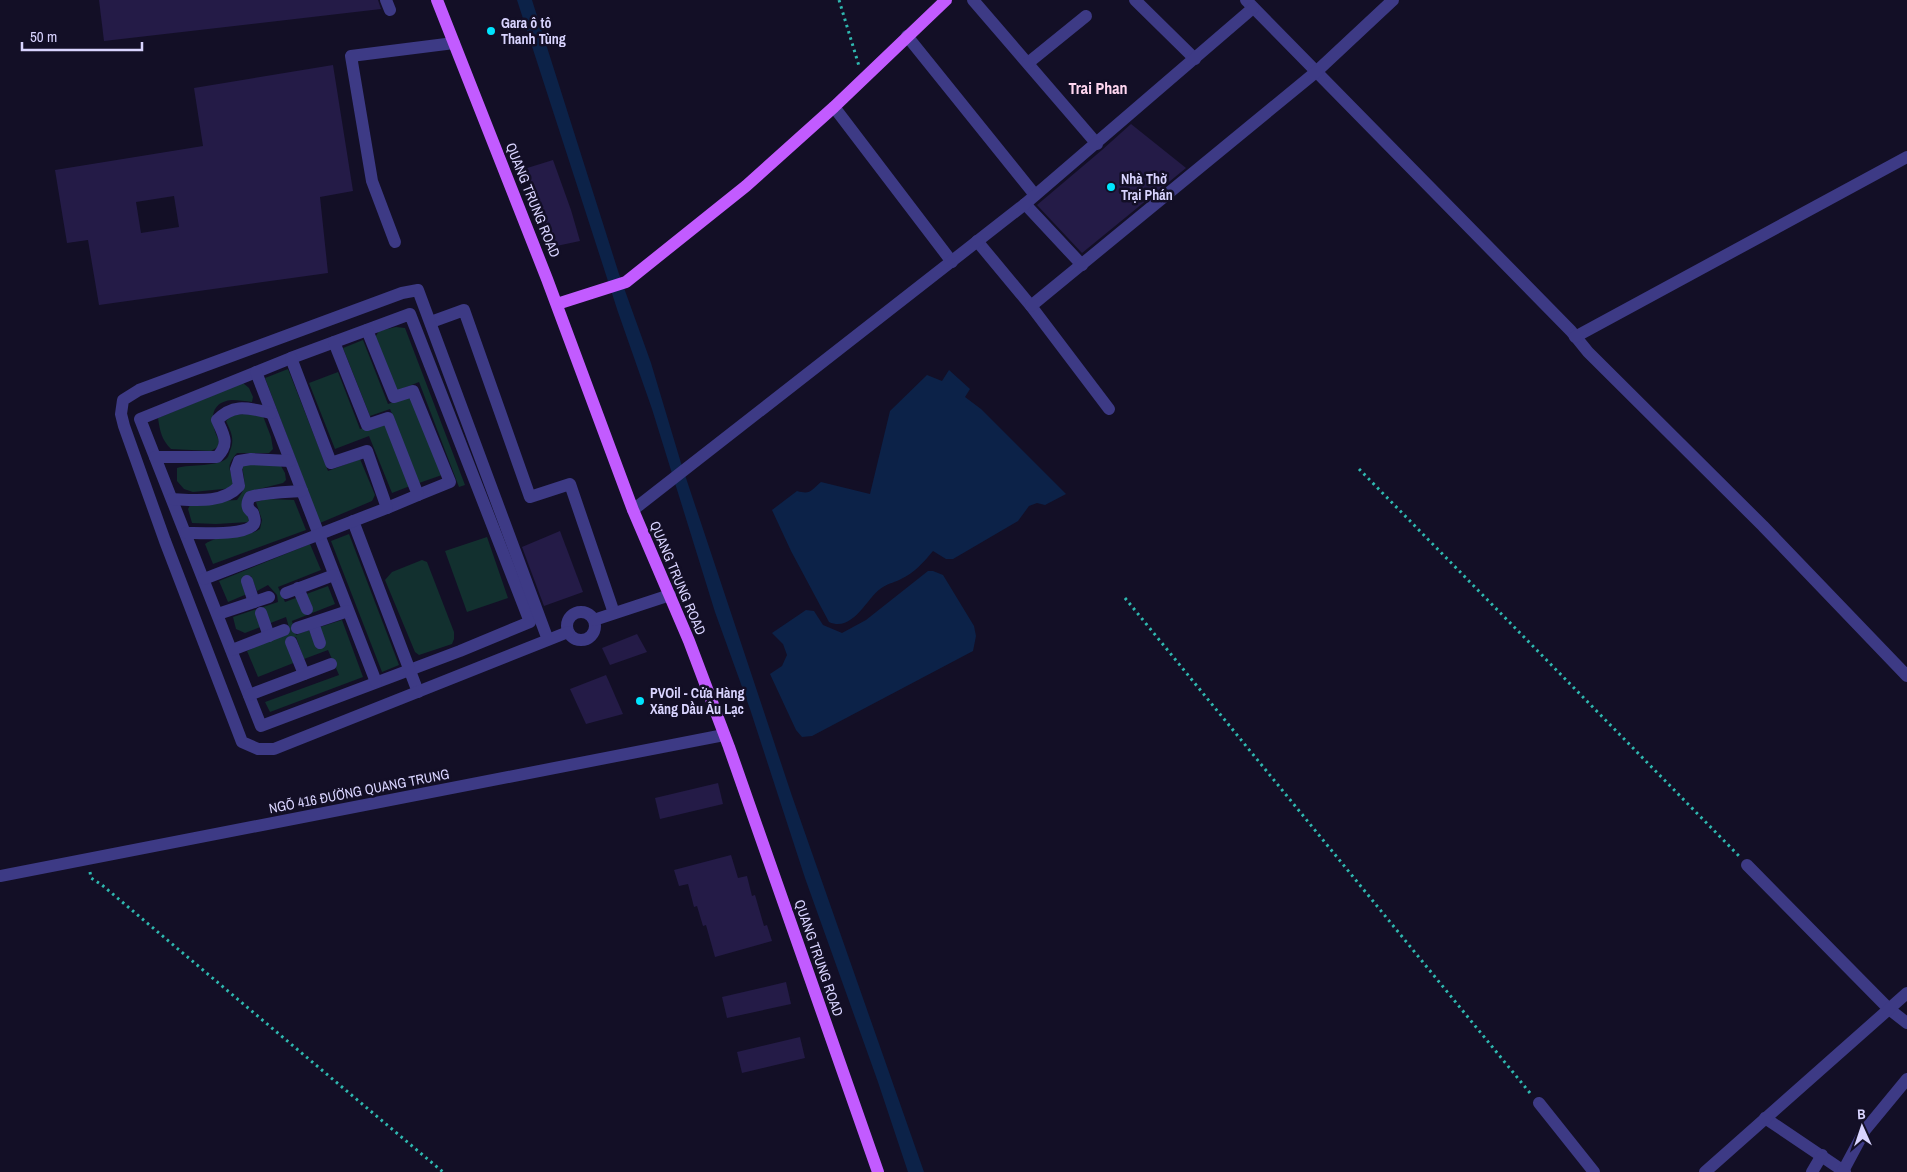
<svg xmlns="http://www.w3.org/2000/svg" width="1907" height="1172" viewBox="0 0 1907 1172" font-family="'Archivo Narrow',sans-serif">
<rect width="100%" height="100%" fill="#130f26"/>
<!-- green -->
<g fill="#12302f">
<polygon points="396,327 405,328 465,485 459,487 419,382 394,392 374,339 379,331"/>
<polygon points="363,340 388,404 411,396 442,475 419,483 390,409 370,416 343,348"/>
<polygon points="288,369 328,471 360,459 375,495 372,501 320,523 265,378"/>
<polygon points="338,372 360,429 385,420 410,486 392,493 369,436 335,449 309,383"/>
<path d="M243,383L249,388L253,397L252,402C246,401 238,400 232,400C208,402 210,424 219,440L218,447L211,451L171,449C162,440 160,432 158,418Z"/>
<path d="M244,414L263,416L271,437L273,449L269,453H237C221,471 236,472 233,488L193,492L184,489L177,481V468C190,464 219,467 227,458C229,456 229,453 230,451C235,439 231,432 226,421L232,415Z"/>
<path d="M246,462L281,466L285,473L286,480L283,483L255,490L248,516L249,522L216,524L192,523L188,509L191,503L237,500C248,486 244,481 242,466Z"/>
<path d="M267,499L294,500L306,530L213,564L205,544C220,533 243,540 260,529L262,520L256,502Z"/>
<polygon points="349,534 399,665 382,672 331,541"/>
<polygon points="487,537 508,598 467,612 445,551"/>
<polygon points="310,544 321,570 278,587 285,602 328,586 335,604 292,621 296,635 309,630 316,647 320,627 342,620 363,677 270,712 265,702 339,675 328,650 304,659 296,637 287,641 296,662 258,677 247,651 290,631 286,617 245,633 236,629 233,617 278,602 277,595 268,585 257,591 251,576 242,580 247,594 228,602 219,581"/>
<polygon points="422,560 427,562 454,632 454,639 452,644 419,655 415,652 385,580 392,572"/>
</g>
<!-- water -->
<g fill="#0c2248">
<polygon points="517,0 532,0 619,274 651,363 681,463 792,796 924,1172 908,1172 878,1082 805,878 750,709 715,612 652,409 618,312"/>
<path d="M949,370L970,389L965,397L981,409L1066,494L1045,505L1037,503L1029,506L1018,521L953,559H946L933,551C924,562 914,573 901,579C896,582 889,583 883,587C867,596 854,633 829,622L791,551L772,510L797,491C811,495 811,490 821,482L870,494L890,411L927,375L942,381Z"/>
<polygon points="928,571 933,571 943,575 974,626 976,636 973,651 812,736 802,737 796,730 770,674 782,666 787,655 783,644 772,633 806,610 814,611 823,625 842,633 866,620"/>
</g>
<!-- building -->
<g fill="#241b47" fill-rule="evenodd">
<polygon points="99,0 378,0 381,9 104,41"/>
<path d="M333,65L353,191L320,197L328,273L99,305L88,240L67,243L55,170L203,146L194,88ZM174,196L179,227L141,233L136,202Z"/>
<polygon points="1131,124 1186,168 1082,253 1037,205 1102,150"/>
<polygon points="553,160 571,210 580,241 547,248 533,194 524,169"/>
<polygon points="560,531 583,592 544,606 522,547"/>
<polygon points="637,634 647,652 610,665 602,648"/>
<polygon points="606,675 623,714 586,724 570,689"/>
<polygon points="718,783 723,804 660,819 655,798"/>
<polygon points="731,855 738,878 747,876 752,896 755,895 764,926 767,925 772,941 715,957 706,925 703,926 697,906 694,907 688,884 679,886 674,870"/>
<polygon points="786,982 791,1004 727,1018 722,997"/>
<polygon points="800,1037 805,1058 742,1073 737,1052"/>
</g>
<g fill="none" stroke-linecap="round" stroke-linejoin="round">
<!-- path -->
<g stroke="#2fb8b0" stroke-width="3" stroke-dasharray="2.5 4" stroke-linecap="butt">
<polyline points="839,0 859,66"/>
<polyline points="1359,469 1739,856"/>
<polyline points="1125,598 1530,1093"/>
<polyline points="90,872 91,878 102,885 443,1172"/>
</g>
<!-- minor -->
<g stroke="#3d3a85" stroke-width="12">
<polyline points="386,0 390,10"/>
<polyline points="973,0 1097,144"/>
<polyline points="1135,0 1195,59"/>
<polyline points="1246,0 1571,331 1588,352 1763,526 1907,676"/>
<polyline points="907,36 1035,195"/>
<polyline points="1028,63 1086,16"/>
<polyline points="834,107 952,262"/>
<polyline points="1025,204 1082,265"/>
<polyline points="977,241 1031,306 1109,409"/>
<polyline points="395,242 372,181 351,56 454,43"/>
<polyline points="1031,306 1316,72 1393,0"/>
<polygon points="410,314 530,622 460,651 261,726 140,419 291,358"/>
<polyline points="431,322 464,310 530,497 570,484 614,613"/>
<polyline points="367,330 394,397 413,391 450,482 418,495"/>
<polyline points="1575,337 1907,157"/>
<polyline points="334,342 367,425 388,418 418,495 387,508"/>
<polyline points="256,372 376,682"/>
<path d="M155,457H217C230,444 224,435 217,420C235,402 250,409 271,413"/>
<path d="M172,499C194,500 223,504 239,486L236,469L239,461L251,459L290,461"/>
<polyline points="633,510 1025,204 1253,8"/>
<polyline points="353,521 418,692"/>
<path d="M186,533C199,533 246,536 254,524C256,521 254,517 253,513C247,509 246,504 250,497C267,492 284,492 302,491"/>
<polyline points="204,579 387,508 367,451 331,463 291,358"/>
<polyline points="247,581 254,602"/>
<polyline points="298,588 307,609"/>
<polyline points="286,593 334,575"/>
<circle cx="581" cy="626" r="14"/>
<polyline points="261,613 269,636"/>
<polyline points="218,614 269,597"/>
<polyline points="594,620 670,595"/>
<polyline points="313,623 320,643"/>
<polyline points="297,628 348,611"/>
<polyline points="548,640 418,290 402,293 139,390 123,400 121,414 124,426 165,541 242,742 258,749 274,749 548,640 568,632"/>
<polyline points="291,642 304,674"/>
<polyline points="232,650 284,630"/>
<polyline points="249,695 331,664"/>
<polyline points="1747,865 1889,1009 1907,1023"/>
<polyline points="0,876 724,735"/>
<polyline points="1539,1103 1594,1172"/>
<polyline points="1765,1118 1845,1172"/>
<polyline points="1843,1171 1865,1130 1907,1079"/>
<polyline points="1705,1172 1907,993"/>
<polyline points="1812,1172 1822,1155"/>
</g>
<!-- major -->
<g stroke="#c25bff" stroke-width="12">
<polyline points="437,0 547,279 633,510 689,641 729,747 878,1172"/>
<polyline points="557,304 626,282 746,186 834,107 946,0"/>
</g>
</g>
<!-- markers -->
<g fill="#00e5ff" stroke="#130f26" stroke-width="2">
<circle cx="491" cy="31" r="5"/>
<circle cx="1111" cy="187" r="5"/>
<circle cx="640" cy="701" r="5"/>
</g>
<g text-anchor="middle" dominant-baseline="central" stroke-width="5" stroke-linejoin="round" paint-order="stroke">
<!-- poi labels -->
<g font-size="14" font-weight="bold" fill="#d9d4ff" stroke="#130f26" text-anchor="start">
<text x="501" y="23">Gara ô tô<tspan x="501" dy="16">Thanh Tùng</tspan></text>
<text x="1121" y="179">Nhà Thờ<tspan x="1121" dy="16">Trại Phán</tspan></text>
<text x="650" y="693">PVOil - Cửa Hàng<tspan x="650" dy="16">Xăng Dầu Âu Lạc</tspan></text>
</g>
<!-- street labels -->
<g font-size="14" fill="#d9d4ff" stroke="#130f26">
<text transform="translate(533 200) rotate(68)">QUANG TRUNG ROAD</text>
<text transform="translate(678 578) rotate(67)">QUANG TRUNG ROAD</text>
<text transform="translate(359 791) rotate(-11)">NGÕ 416 ĐƯỜNG QUANG TRUNG</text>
<text transform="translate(819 958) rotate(71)">QUANG TRUNG ROAD</text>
</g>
<!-- quarter labels -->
<g font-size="16" font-weight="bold" fill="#ffd6f0" stroke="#130f26">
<text x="1098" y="88">Trai Phan</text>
</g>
</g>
<!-- north arrow -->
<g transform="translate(1862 1127) rotate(357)" stroke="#130f26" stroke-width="4" paint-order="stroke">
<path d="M0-4L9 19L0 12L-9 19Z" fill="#d9d4ff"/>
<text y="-8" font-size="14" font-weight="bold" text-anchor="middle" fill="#d9d4ff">B</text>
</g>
<!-- scale -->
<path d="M22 42v8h120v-8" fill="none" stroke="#d9d4ff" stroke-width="2.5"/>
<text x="30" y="42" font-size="15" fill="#d9d4ff" stroke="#130f26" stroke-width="4" paint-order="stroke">50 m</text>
</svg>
